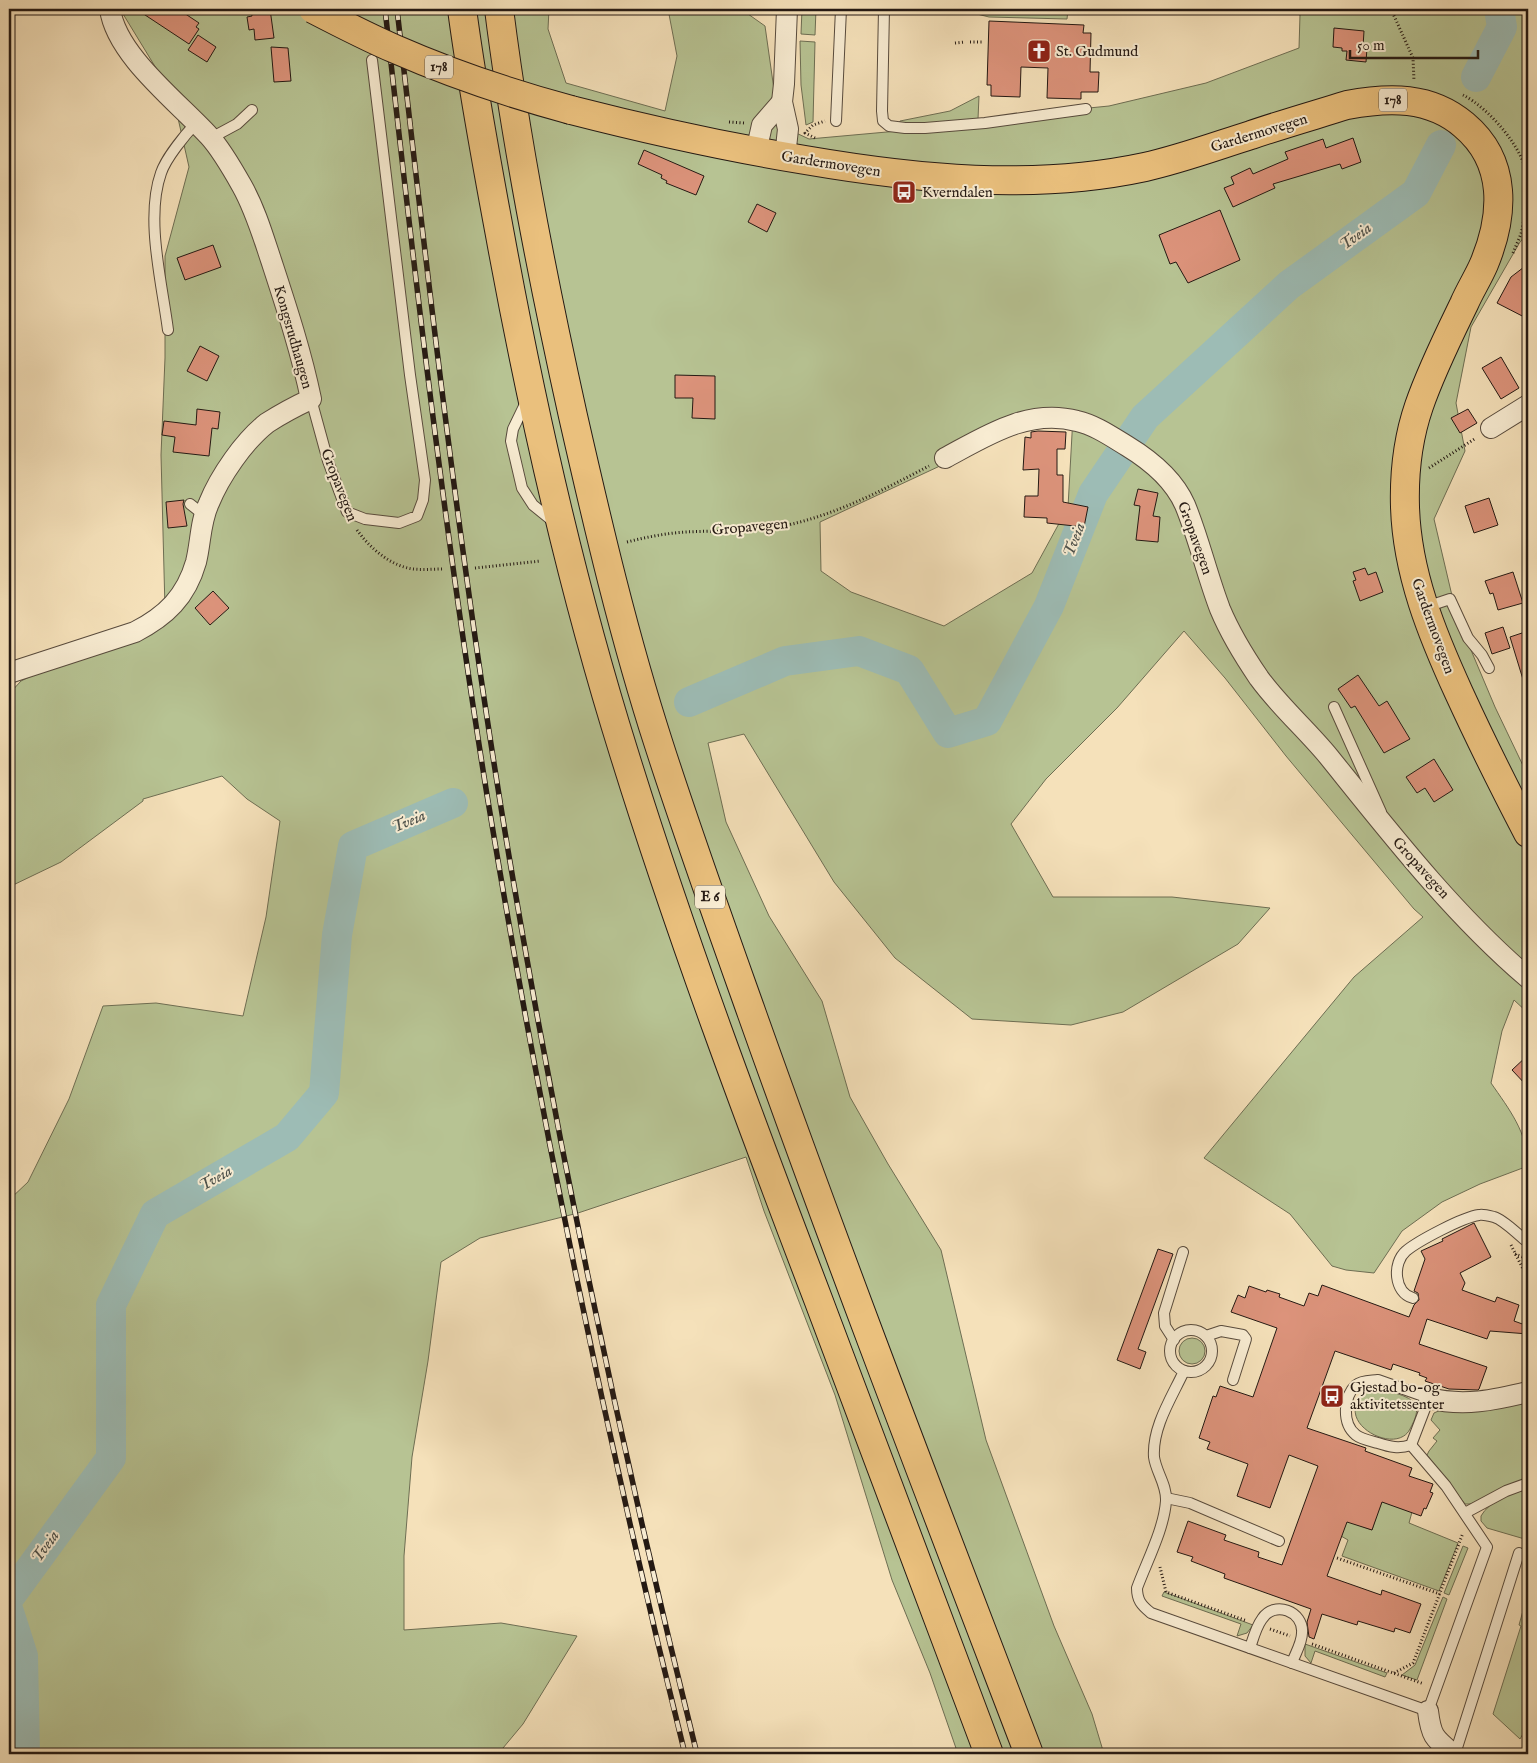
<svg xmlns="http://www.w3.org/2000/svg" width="1537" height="1763" viewBox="0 0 1537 1763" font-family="'IM FELL English',serif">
<rect width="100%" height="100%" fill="#f5e1ba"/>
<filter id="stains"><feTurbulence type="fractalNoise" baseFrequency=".004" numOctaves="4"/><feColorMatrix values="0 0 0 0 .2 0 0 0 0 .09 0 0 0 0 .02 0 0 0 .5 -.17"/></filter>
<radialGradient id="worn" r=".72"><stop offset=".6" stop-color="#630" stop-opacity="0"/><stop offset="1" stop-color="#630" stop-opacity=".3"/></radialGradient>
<!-- green -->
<g fill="#b7c393" stroke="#6e6e53" fill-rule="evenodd">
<path d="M120,9H549L548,29L566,83L665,111L677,56L668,9H741L765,26L779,125L809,139L909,130L911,125L899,123L900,121L950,111L979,96L978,119L1109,106L1206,83L1299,48L1300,15L1291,9H1528V233L1520,242L1471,327L1456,403L1465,451L1434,519L1457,617L1495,707L1528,776V1013L1514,1000L1502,1031L1491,1083C1509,1109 1528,1133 1528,1166L1480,1184L1442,1202L1402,1231L1374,1273L1346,1270L1332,1266L1290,1214L1204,1158L1354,977L1423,917L1414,909L1286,756L1225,678L1184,631L1117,708L1046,779L1011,824L1053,897H1172L1270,908L1238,944L1123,1012L1071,1025L972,1019L895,958L834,882L744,734L708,743L726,822L769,916L822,1001L850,1097L888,1164L941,1250L986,1440L1054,1626L1092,1714L1104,1754H958L930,1673L892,1580L835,1395L764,1211L746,1157L578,1213L480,1238L441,1262L428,1361L412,1457L404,1556V1630L501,1623L577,1636L523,1724L498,1754H9V1200L28,1182L69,1099L103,1006L156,1003L243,1016L266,917L280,821L247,799L222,776L143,799V801L61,862L9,887V694L21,681L165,609L161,455L165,358V256L189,167L173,96ZM1073,416L1068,507L1032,573L944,626L851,592L821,571L820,522L942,465L1030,417Z"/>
<polygon points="802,9 816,9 815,35 801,34"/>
<polygon points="965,9 1068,9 1067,19 989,17 977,14"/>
<polygon points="800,41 815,42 813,122 806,125 801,85"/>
<circle cx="1192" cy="1351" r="13"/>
<path d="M1373,1388C1380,1387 1388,1390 1395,1393C1418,1400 1422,1407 1410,1429C1395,1459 1322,1416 1373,1388Z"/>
<polygon points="1528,1398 1528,1478 1471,1504 1465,1504 1427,1455 1429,1451 1437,1441 1433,1438 1440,1430 1431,1420 1434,1413 1443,1409"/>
<path d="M1528,1489V1540L1487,1528L1481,1521V1516C1489,1501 1512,1493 1528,1489Z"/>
<path d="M1353,1491L1412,1512L1409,1523L1458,1543L1439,1591L1342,1556L1348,1540L1341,1536ZM1376,1517L1372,1530L1353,1523Z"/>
<polygon points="1463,1546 1468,1548 1449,1595 1444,1593"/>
<polygon points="1164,1592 1253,1625 1247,1633 1237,1636 1241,1624 1162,1596"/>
<polygon points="1528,1593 1528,1725 1520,1739 1493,1714 1521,1626 1519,1625"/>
<polygon points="1443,1597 1447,1599 1417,1680 1402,1675 1415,1665"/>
<polygon points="1305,1644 1387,1673 1385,1677 1315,1651 1311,1663 1305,1656"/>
</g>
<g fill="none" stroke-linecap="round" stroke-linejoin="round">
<!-- river -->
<g stroke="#9dbcb5" stroke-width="30">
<polyline points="1476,77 1502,27 1499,9"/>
<polyline points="689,702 785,661 859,651 909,670 948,733 987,721 1049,606 1093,494 1145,417 1289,285 1416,193 1441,145"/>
<polyline points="9,1598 111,1458 111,1305 155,1214 287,1137 324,1093 337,935 353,846 453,803"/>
<polyline points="9,1612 23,1656 25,1754"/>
</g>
</g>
<!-- building -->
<g fill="#dc937b" stroke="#241913">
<polygon points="136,9 178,9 199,23 196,27 199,29 189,44"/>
<polygon points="251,9 270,9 274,38 255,40 254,29 249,30 247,17 252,16"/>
<polygon points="989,21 1084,25 1083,33 1091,33 1090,72 1099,72 1098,92 1081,92 1081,99 1047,98 1048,68 1021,67 1020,97 991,96 991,85 987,85"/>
<polygon points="1334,28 1364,31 1363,47 1367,48 1366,62 1346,60 1347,51 1342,51 1342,48 1333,47"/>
<polygon points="198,35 216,47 207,62 188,50"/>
<polygon points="271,47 288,48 291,81 274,82"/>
<polygon points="1353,138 1361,162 1342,169 1340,164 1273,184 1275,188 1233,207 1224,188 1234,184 1231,177 1250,168 1253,174 1288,159 1285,152 1323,139 1326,148"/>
<polygon points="644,150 704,176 696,195 666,183 667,181 661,178 662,175 638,164"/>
<polygon points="757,204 776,213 767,232 748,222"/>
<polygon points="1220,210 1240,260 1188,283 1176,262 1170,264 1159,235"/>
<polygon points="213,245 221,267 185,280 177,258"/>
<polygon points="1528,264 1528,319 1497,303 1511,277"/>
<polygon points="200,346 219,356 207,381 187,371"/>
<polygon points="1501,357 1519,388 1501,399 1482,368"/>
<polygon points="675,375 715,376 715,419 692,418 693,398 675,398"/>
<polygon points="197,409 220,412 218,429 212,428 209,456 173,452 175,437 162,435 164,421 196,425"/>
<polygon points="1468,409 1477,423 1460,433 1451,418"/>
<polygon points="1038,431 1066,432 1065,449 1057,449 1057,475 1063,475 1063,502 1088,507 1084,527 1047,523 1047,518 1024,517 1025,496 1038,496 1039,469 1023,470 1025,437 1031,438 1031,432"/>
<polygon points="1138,489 1158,493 1153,516 1160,517 1158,542 1136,540 1140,506 1134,505"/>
<polygon points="1489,498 1498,525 1474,533 1465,506"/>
<polygon points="184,500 183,504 187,526 168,528 166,502"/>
<polygon points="1365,568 1368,575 1376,572 1383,592 1360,601 1353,581 1356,580 1353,572"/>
<polygon points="1513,572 1523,603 1498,610 1493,593 1490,594 1485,581"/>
<polygon points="213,591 229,608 210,625 195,608"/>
<polygon points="1503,627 1510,648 1492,654 1485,633"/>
<polygon points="1528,631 1528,686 1525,686 1510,637"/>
<polygon points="1358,675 1379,706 1387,701 1410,739 1384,753 1355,706 1351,708 1338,689"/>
<polygon points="1434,759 1453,790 1434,802 1425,788 1417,793 1406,777"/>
<polygon points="1528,1055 1528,1087 1512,1070"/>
<polygon points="1474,1223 1491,1257 1460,1273 1465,1283 1462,1290 1495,1302 1497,1297 1519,1305 1514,1321 1528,1326 1528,1334 1490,1331 1487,1339 1427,1319 1419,1344 1487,1367 1479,1389 1478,1390 1449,1389 1425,1381 1427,1378 1419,1375 1420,1373 1393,1364 1391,1370 1335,1351 1307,1428 1366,1448 1365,1451 1412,1468 1409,1476 1433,1484 1430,1492 1433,1493 1426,1509 1424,1508 1421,1516 1382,1502 1372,1530 1347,1522 1327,1576 1381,1595 1382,1590 1421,1604 1410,1633 1395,1628 1394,1632 1358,1621 1357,1625 1322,1614 1314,1639 1309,1637 1307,1622 1311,1609 1224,1578 1225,1574 1191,1561 1193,1557 1177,1552 1188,1521 1226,1535 1224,1540 1259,1552 1258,1557 1282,1565 1318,1466 1289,1455 1270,1508 1237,1496 1248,1464 1207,1449 1210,1442 1199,1438 1213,1396 1216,1397 1220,1386 1253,1397 1277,1328 1231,1312 1238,1295 1245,1298 1249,1286 1266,1292 1267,1290 1280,1294 1279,1297 1304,1306 1309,1293 1318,1296 1322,1285 1409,1317 1414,1305 1419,1300 1418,1293 1414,1291 1425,1259 1421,1251 1443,1241 1442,1239"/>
<polygon points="1158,1249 1173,1254 1138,1349 1146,1352 1140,1369 1117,1360"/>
</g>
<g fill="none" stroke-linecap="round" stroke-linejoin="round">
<!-- service casing -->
<g stroke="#584b3d" stroke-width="12">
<g id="service">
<polyline points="884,9 882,111 883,121 889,126 905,128 925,128 985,123 1086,109"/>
<polyline points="836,121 841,9"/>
<polyline points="211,138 237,124 252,110"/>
<path d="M168,330C162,283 145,218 161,173C166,158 185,135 196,123"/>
<polyline points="311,399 328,461 347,512 365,519 399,523 417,516 423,500 425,480 410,375 372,60"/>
<polyline points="527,400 513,429 511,441 522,488 533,505 554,522"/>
<polyline points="190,504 204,515"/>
<polyline points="1426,607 1450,599 1468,638 1482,655 1489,668"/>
<polyline points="1334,707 1381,812"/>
<path d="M1413,1298C1394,1293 1392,1263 1406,1251C1418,1241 1463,1217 1479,1215C1483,1214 1490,1216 1494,1217C1504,1220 1516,1233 1525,1240L1528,1241"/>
<circle cx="1191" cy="1351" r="21"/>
<polyline points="1206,1336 1221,1331 1243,1335 1246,1339 1233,1380"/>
<polyline points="1174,1340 1165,1326 1164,1313 1183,1252"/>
<path d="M1184,1371C1172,1397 1152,1427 1154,1457C1156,1472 1167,1485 1166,1501C1164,1529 1147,1561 1137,1588C1137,1600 1141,1605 1151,1613L1428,1711L1487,1547L1446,1486L1411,1445"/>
<path d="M1378,1380L1429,1398L1411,1445C1399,1449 1390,1447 1378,1443C1371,1441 1361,1439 1356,1435C1342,1424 1343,1397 1356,1385C1362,1380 1371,1381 1378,1380Z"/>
<polyline points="1166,1498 1190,1503 1279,1541"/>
<polyline points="1465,1513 1506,1491 1528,1483"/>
<path d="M1250,1648C1253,1639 1256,1627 1262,1619C1274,1600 1304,1611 1302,1633C1302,1643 1295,1654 1292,1663"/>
<polyline points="1455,1754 1519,1553"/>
</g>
</g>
<!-- minor casing -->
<g stroke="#584b3d" stroke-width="22">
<g id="minor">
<polyline points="756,152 762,125 782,102"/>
<polyline points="785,157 788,129 782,102 784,84 787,9"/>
<polyline points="1491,428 1528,405"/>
<path d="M945,458C986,436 1028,408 1077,421C1095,425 1112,437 1127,446C1150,460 1174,480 1185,505C1199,539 1207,575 1220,609C1230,633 1244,656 1259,678C1280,707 1307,730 1329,757C1391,834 1453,914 1528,978"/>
<path d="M9,673L135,632C166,616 186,597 196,562C201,542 200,522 209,503C220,476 244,441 267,423C281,414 296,406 311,399C301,351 286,306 271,260C263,236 255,209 242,186C233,170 221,149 209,136C178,102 116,55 110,9"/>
<path d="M1429,1398C1463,1407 1495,1400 1528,1392"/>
<path d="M1428,1711C1431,1736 1434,1738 1453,1754"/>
</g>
</g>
<!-- primary casing -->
<g stroke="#241913" stroke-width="30">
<path id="primary" d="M571,110C649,130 726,147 805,160C916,179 1033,191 1145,167C1181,159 1216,146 1251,135C1283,124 1315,115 1347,105C1389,97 1430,96 1464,125C1508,162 1504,216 1484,264C1478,278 1470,290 1464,304C1448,337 1431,371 1419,406C1408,438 1404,473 1405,507C1407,573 1432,634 1459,693C1481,741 1504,787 1528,833"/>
</g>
<!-- motorway casing -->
<g stroke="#241913" stroke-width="30">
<g id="motorway">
<path d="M462,9C472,85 486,160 500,235C532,410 571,584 624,753C681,937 749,1118 818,1299C875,1450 932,1602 989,1754"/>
<path d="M499,9C516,145 543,281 573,416C598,526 624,637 659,745C688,835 720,924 752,1014C840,1262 935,1508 1029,1754"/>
</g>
</g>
<!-- path -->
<g stroke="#241913" stroke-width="3" stroke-dasharray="1 2.5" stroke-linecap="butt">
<polyline points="1391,9 1413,58 1414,81"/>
<polyline points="970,42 982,42"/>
<polyline points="955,43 965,42"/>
<path d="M1463,95C1489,108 1527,151 1528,182"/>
<polyline points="729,122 745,123"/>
<polyline points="815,138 805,133 813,125 825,121"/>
<polyline points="1513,253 1521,234 1528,200"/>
<polyline points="1429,468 1476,438"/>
<path d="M357,530C369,547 390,566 413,569C423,570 434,569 444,569"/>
<path d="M627,542C647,537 667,533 687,532C717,530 749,533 778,527C832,517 881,491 929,466"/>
<polyline points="475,568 541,561"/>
<polyline points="1511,1245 1528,1279"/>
<polyline points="1515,1254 1528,1259"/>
<polyline points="1337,1558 1440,1594"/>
<polyline points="1160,1567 1166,1592 1247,1621"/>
<polyline points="1270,1629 1290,1636"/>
<polyline points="1312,1644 1424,1684"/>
<polyline points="1394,1673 1413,1663 1463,1533"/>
</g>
<!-- service -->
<use href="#service" stroke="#f8ecd2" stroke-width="10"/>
<!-- minor -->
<use href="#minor" stroke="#f8ecd2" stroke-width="20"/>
<!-- primary -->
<use href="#primary" stroke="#eac07d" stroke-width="28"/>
<!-- motorway -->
<use href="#motorway" stroke="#eac07d" stroke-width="28"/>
<!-- rail casing -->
<g stroke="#241913" stroke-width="5.5">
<g id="rail">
<path d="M385,9C414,271 445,534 487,795C540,1117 606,1437 685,1754"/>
<path d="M397,9C429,292 462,575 509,856C560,1158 623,1457 697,1754"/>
</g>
</g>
<!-- rail -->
<use href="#rail" stroke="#f8ecd2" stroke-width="4" stroke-dasharray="11" stroke-linecap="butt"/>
<!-- primary-bridge casing -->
<g stroke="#241913" stroke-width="30" stroke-linecap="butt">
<path id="primary-bridge" d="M313,9C340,23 367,37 395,49C452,74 512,94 571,110"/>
</g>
<!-- primary-bridge -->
<use href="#primary-bridge" stroke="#eac07d" stroke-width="28"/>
</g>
<!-- icons -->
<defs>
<g id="church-square" transform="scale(1.25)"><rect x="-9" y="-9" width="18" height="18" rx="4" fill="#8f2418" stroke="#f8ecd2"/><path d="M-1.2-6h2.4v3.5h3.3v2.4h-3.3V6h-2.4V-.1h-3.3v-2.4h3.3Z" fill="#fff"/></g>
<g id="bus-square" transform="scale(1.25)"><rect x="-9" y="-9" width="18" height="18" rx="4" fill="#8f2418" stroke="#f8ecd2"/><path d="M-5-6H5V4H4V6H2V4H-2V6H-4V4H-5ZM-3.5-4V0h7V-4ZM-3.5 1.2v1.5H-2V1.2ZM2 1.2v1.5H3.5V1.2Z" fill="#fff"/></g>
</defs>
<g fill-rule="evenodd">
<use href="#church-square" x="1039" y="51"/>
<use href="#bus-square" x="904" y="192"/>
<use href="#bus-square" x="1332" y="1396"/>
</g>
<g text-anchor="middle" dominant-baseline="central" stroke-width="4" stroke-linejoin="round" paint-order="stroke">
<!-- shield labels -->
<g fill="#f8ecd2" stroke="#64584c" stroke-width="1">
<rect x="425" y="55.5" width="28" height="23" rx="4"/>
<rect x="1379" y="88.5" width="28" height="23" rx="4"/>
<rect x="695" y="885.5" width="30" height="23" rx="4"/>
</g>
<g font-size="14" font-weight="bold" fill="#241913">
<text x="439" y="67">178</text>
<text x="1393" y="100">178</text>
<text x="710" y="897">E 6</text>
</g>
<!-- poi labels -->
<g font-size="15" fill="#241913" stroke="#f8ecd2" text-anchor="start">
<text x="1056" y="51">St. Gudmund</text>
<text x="922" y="192">Kverndalen</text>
<text x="1350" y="1387">Gjestad bo-og<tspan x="1350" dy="17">aktivitetssenter</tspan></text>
</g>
<!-- street labels -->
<g font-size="15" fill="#241913" stroke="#f8ecd2">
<text transform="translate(1259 133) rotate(-17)">Gardermovegen</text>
<text transform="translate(831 164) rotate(9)">Gardermovegen</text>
<text transform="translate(293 337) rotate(74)">Kongsrudhaugen</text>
<text transform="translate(339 485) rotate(69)">Gropavegen</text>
<text transform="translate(750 527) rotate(-5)">Gropavegen</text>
<text transform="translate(1195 538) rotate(70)">Gropavegen</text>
<text transform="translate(1433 626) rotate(70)">Gardermovegen</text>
<text transform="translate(1421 868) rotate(48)">Gropavegen</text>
</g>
<!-- water labels -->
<g font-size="16" font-style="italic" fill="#4e524c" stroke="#f8ecd2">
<text transform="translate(1356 237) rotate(-36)">Tveia</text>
<text transform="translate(1075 540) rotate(-69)">Tveia</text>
<text transform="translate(409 822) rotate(-23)">Tveia</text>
<text transform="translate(216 1179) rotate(-30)">Tveia</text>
<text transform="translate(46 1547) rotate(-54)">Tveia</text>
</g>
</g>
<!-- margin -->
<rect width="1537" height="1763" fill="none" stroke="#f5e1ba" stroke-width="30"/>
<rect x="10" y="10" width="1517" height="1743" fill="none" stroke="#241913" stroke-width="2.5"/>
<rect x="15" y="15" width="1507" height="1733" fill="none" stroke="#241913"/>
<!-- scale -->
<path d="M1350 50v8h128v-8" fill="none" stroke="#241913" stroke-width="2.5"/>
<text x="1357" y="50" font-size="15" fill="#241913" stroke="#f8ecd2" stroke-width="4" paint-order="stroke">50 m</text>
<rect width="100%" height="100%" filter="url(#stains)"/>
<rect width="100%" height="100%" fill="url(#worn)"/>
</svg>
